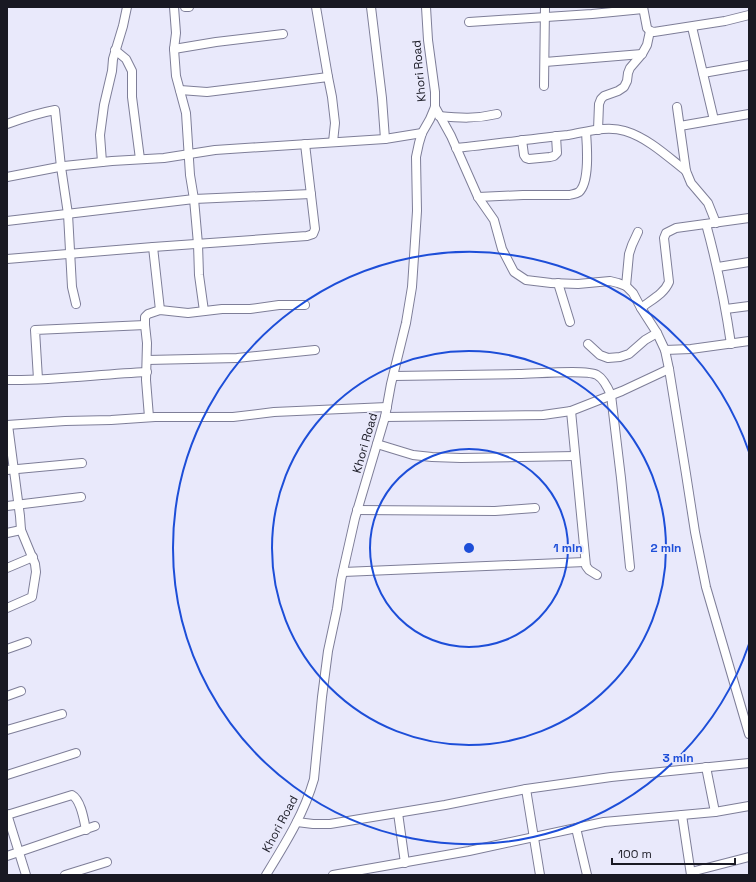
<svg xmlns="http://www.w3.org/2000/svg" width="756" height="882" viewBox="0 0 756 882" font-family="'Space Grotesk',sans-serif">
<rect width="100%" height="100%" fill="#e9e9fb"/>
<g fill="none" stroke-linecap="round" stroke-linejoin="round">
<!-- minor casing -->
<g stroke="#7e7e98" stroke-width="10">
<g id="minor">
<polyline points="174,7 176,33 174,49 176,76 186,113 190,175 194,199 198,244 199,275 204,311"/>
<polyline points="185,7 189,7"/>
<polyline points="316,7 328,77"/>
<polyline points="371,7 382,98 385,139"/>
<polyline points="643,7 647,28 650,31 654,32 725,21 749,15"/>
<polyline points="469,22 592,14 643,9"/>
<polyline points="692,27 714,120"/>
<polyline points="174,49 216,42 283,34"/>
<polyline points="115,50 126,59 132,71 132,97 140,159"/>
<polyline points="545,62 642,54"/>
<polyline points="703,73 749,65"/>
<polyline points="544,86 545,7"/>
<polyline points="180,90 207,92 328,77 332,97 335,123 333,142"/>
<polyline points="435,107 451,136 478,197 494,220 502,249 514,272 526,280 551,283 578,284 610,281 618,283 626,286 633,293 641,308 657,333 665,350 691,349 749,341"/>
<polyline points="677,107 686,171 691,183 708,203 716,223"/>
<path d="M439,116C460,118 476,119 497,114"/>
<path d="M7,124C23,118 39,113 55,110L61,167L68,214L72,287L76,304"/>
<polyline points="680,126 749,114"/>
<polyline points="598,130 599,104 601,99 604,96 618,91 624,87 627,81 628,73 630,68 642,54 647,45 650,31"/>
<polyline points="522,140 524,155 526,158 529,159 550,157 554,156 557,153 556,136"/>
<path d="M456,148C494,144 531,139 568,135C586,132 607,125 625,131C648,138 667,156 686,171"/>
<polyline points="102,162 100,135 104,105 112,71 113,59 123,26 127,7"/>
<polyline points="7,177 64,166 112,161 164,158 215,150 385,139 422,133"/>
<path d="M478,197L523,195H569C573,194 576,194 579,192C590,182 587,146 586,132"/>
<polyline points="7,221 194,199 311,194"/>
<path d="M706,224C717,264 725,303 731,344"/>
<polyline points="153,247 160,310"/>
<polyline points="7,259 153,247 307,236 313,234 315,229 305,144"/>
<polyline points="718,267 749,262"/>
<polyline points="558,283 570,322"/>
<polyline points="626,286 629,254 632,245 638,232"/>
<path d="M641,308C651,300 664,294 669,282L664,238L666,233L676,228L749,218"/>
<polyline points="726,309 749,306"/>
<polyline points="588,344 600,355 608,358 620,357 629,354 645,340 657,333"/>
<polyline points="665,350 669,369 686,474 695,532 706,587 749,734"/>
<polyline points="147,360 237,358 315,350"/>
<path d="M394,376C435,375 477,375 519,374C534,374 587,369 597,375C604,379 608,388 611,395L621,478L630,567"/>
<polyline points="38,379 35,330 145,325"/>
<path d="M7,380C54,381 100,374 147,372"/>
<polyline points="571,411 586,566 589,570 597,575"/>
<polyline points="149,417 146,380 147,343 145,325 145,317 148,314 160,310 188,313 222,309 250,309 279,305 305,305"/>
<polyline points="385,417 543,415 571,411 622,391 669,369"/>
<polyline points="7,425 65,421 111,420 155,417 233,417 274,412 387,407"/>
<polyline points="377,444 413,455 432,457 461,458 575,456"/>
<polyline points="7,470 82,463"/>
<polyline points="7,506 81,497"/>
<polyline points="357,510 495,511 535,508"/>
<polyline points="7,533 21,530"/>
<polyline points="7,568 33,557"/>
<polyline points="343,572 585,562"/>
<polyline points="7,608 32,597 36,572 35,564 21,530 20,516 8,425"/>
<polyline points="7,649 27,642"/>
<polyline points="7,696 21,691"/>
<polyline points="7,730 62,714"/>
<polyline points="706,767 715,812"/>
<polyline points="7,775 76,753"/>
<polyline points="526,789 540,875"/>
<polyline points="398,813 405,863"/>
<polyline points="7,814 26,875"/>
<path d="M7,815L72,795C81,800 84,820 86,830"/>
<polyline points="682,815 691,875"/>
<polyline points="297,822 313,824 330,824 445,805 526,789 611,777 749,763"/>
<polyline points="576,828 587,875"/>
<polyline points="7,856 95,826"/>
<polyline points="691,872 749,857"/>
<polyline points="65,875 107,862"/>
<path d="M266,875C285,844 304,814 314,779L322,697L328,651L337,609L341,580L355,518L385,417L391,384L406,323L412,287L417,211L416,157L419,143L422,133L430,119L435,107V92L428,40L426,7"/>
<polyline points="333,875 469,851 604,822 715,812 749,806"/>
</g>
</g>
<!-- minor -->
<use href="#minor" stroke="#fff" stroke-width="8"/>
</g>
<!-- distance rings -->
<g fill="none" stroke="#1d4ed8" stroke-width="2">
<circle cx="469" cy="548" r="99"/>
<circle cx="469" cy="548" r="197"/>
<path d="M749 644A296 296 0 1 1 749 452"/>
</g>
<g text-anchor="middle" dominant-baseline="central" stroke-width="4" stroke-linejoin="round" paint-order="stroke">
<!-- street labels -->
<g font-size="12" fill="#191923" stroke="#e9e9fb">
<text transform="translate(419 71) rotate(-95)">Khori Road</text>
<text transform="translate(365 443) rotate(-74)">Khori Road</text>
<text transform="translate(280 824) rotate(-62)">Khori Road</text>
</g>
</g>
<circle cx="469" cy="548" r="6" fill="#1d4ed8" stroke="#e9e9fb" stroke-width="2"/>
<g font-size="12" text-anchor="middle" font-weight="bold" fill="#1d4ed8" stroke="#e9e9fb" stroke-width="4" stroke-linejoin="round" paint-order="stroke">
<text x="568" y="552">1 min</text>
<text x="666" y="552">2 min</text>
<text x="678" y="762">3 min</text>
</g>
<!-- border -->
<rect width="756" height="882" fill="none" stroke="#191923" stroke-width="16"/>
<!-- scale -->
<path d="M612 858v6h123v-6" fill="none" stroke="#191923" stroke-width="2"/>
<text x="618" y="858" font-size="12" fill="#191923" stroke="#e9e9fb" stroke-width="3" paint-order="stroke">100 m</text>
</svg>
